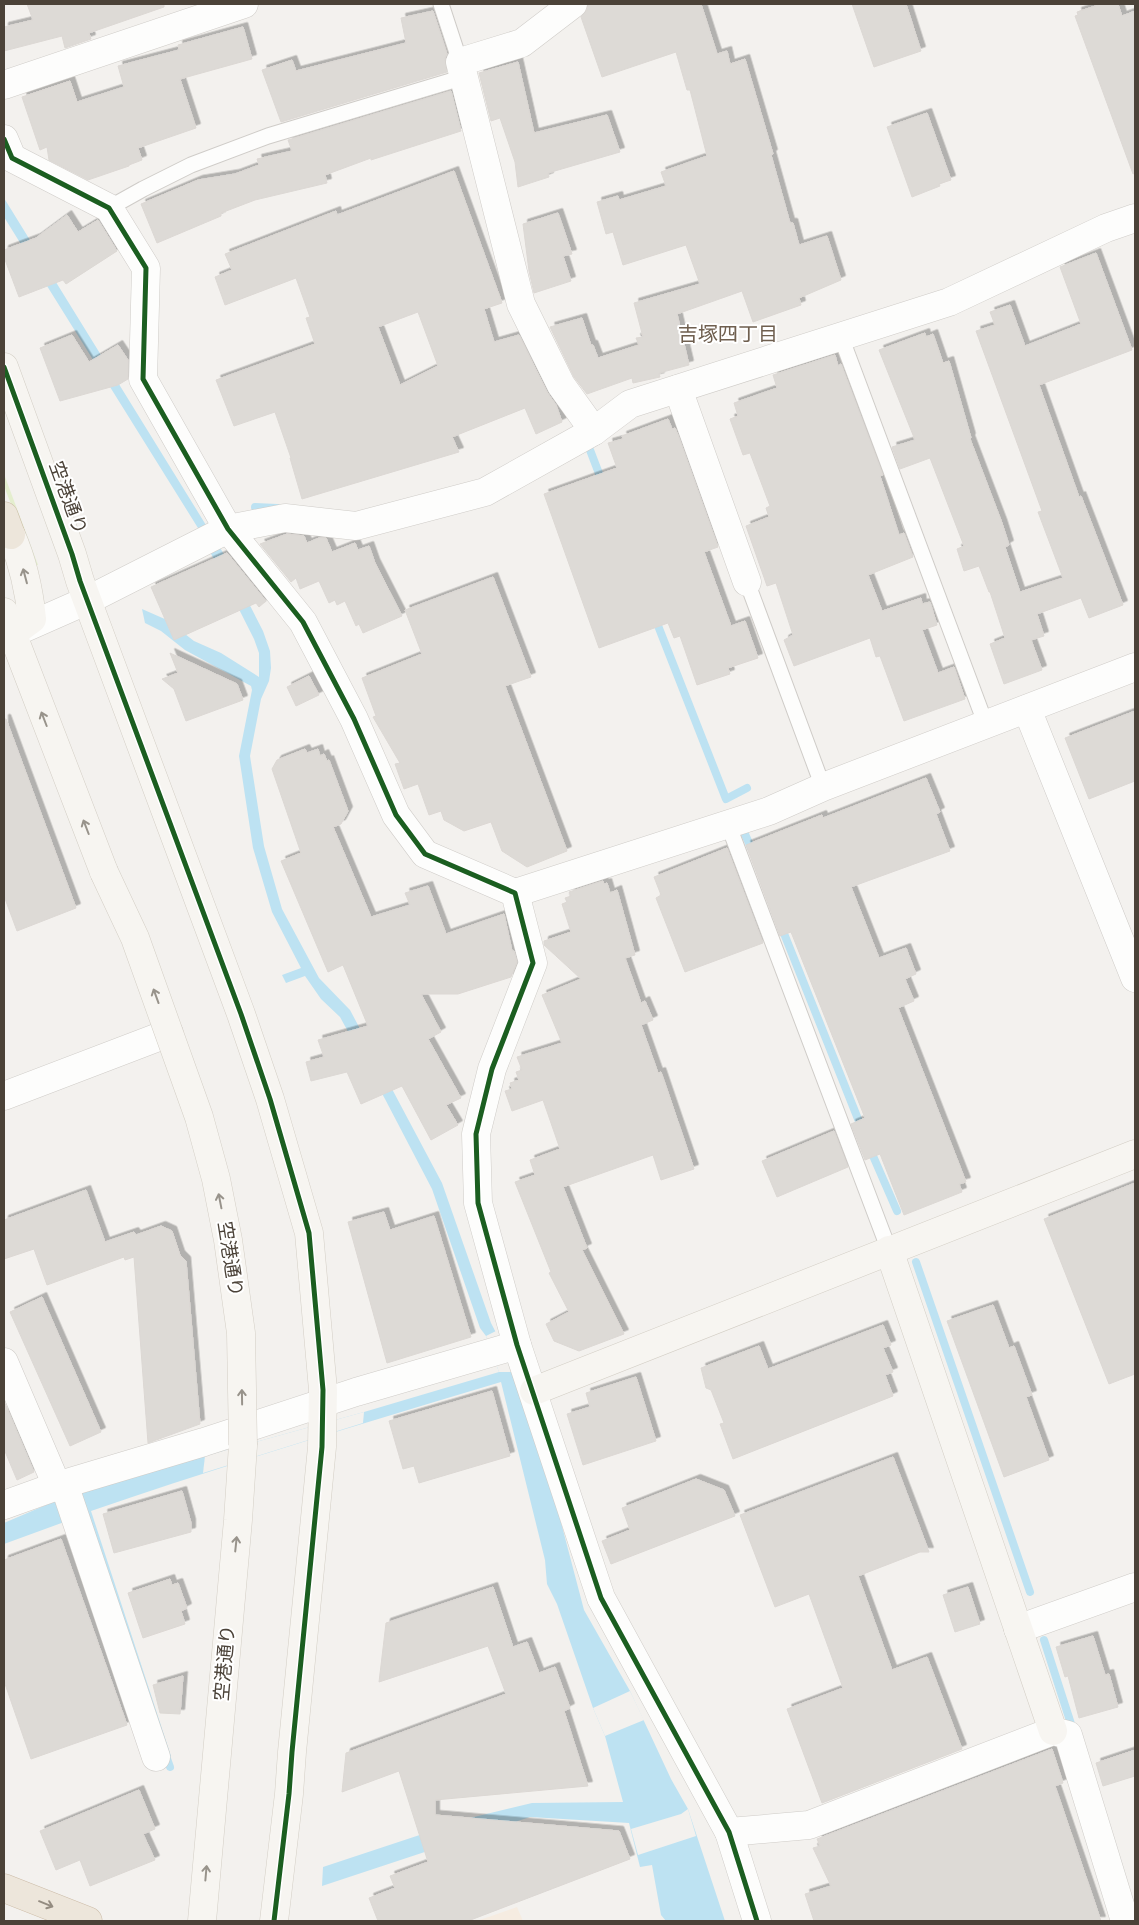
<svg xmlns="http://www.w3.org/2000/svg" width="1139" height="1925" viewBox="0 0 1139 1925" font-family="Karla,'Noto Sans JP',sans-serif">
<defs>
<filter id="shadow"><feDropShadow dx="4.5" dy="-4.5" stdDeviation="0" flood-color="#0004"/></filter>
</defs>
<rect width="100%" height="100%" fill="#f3f1ee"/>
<!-- commercial -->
<polygon fill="#f6ece1" points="517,1907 523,1921 477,1921"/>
<!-- green -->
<polygon fill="#e4eece" points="4,474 38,565 35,566 4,486"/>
<!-- water -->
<path fill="#bde2f2" d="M4,198L222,551L263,631L270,651L271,668L269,681L261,699L250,756L264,846L282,909L319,978L350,1010L442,1183L491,1323L527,1393L584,1610L630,1691L671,1779L688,1809L725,1921H666L661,1915L652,1865L640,1867L629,1823L530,1817L322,1886L323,1867L474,1817L532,1803L623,1802L605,1736L593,1708L557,1604L547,1584L545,1560L501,1382C364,1423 227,1464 91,1511L171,1756L164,1760L67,1521L4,1544V1523L60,1499L205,1456L364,1412L499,1372L486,1336L480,1328L432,1189L385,1099L340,1017L321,999L305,976L286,983L282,975L301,968L272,912L253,848L239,756L252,690L251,686L185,650L161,631L145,623L142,609L167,620L194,641L221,653L259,677V653L254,639L198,528L4,217Z"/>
<!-- pier -->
<g fill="#f3f1ee">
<polygon points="496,1331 517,1372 499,1372 486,1336"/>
<polygon points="364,1412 363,1423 203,1473 205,1456"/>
<polygon points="630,1691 644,1720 605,1736 593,1708"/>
<polygon points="688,1809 696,1836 638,1855 631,1829 681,1814"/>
</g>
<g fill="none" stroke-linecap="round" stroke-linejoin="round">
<!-- stream -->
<g stroke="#bde2f2" stroke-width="8">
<polyline points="590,450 603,484"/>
<polyline points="255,507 277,508"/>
<polyline points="655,618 726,799 747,788"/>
<polyline points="744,832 753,852"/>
<polyline points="781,926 862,1129"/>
<polyline points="870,1149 897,1211"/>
<polyline points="916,1262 1030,1592"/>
<polyline points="1044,1640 1073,1730"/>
<polyline points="165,1753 170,1767"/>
</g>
</g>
<!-- building -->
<g fill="#dddad6" stroke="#dcd8d4" fill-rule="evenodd" filter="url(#shadow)">
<polygon points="27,4 164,4 164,7 89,33 91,39 65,48 62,36 4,51 4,27 33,20"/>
<polygon points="588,4 701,4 717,54 727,51 730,64 745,59 773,154 771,155 790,223 793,223 799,245 827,236 841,280 799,298 801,305 753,322 742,291 677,314 689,365 659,373 660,377 633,383 632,378 587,394 574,377 550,327 582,318 591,345 593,345 598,358 639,345 636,338 643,337 634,303 700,284 686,245 623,265 613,232 606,234 597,202 618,196 619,200 666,186 661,172 707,156 690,90 687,90 676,52 602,77 581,17 587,10"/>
<polygon points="852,4 906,4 921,51 874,67"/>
<polygon points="1101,4 1118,4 1122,16 1135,11 1135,173 1133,174 1075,16 1078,15 1077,12"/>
<polygon points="433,11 447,54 445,58 447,72 281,122 262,70 292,60 296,71 406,43 401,18"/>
<polygon points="243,27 252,59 180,79 196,128 138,148 142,160 129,165 129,166 88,180 49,160 47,147 40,150 22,97 70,81 77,102 124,87 118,66 179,50 178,45"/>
<polygon points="518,62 534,133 607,115 620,152 548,173 549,177 518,187 515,162 500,118 491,121 479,73"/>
<polygon points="451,91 461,131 371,160 371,158 325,175 327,183 255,200 221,213 221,216 157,243 141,204 198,180 235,174 259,165 257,159 292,151 288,140"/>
<polygon points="927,113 951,180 939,184 940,186 912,197 887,127"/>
<path d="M454,171L502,303L484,309L494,342L519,335L547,392L556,405L562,422L536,434L525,408L452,437L459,452L302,499L290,458H291L275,412L234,426L216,380L315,344L306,318L310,317L296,278L225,305L215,277L232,270L225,254L336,211L337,215ZM418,312L438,366L400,385L378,327Z"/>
<polygon points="558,213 572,254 563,256 571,281 534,293 529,271 523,224"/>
<polygon points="67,215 78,232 98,220 117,251 66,284 63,280 19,297 4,257 4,250 36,238"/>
<polygon points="1096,253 1132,350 1039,385 1079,497 1081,496 1123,605 1089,618 1081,598 1037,614 1044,636 1031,640 1042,670 1004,684 990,644 1005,638 990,592 989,592 979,566 964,571 957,549 964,546 930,458 900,469 892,447 915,440 879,350 925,333 926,337 933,334 943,363 949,361 971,438 970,439 1002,523 1009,545 1005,547 1020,592 1063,578 1038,512 1042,511 976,331 995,325 990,312 1010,305 1025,346 1081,324 1060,267"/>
<polygon points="72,335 89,362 118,345 128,360 128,379 118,385 60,401 40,348"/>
<polygon points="835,355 838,366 841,364 883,475 880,476 899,535 904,533 913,557 868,575 882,611 921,598 922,604 930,602 937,625 922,630 938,673 954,667 965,699 904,721 880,656 876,657 870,638 794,666 784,640 793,635 776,583 767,586 746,526 769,517 766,508 770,506 750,453 743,455 730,419 738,416 734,403 777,388 773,375"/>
<polygon points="668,419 672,429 675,428 678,435 718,547 704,552 731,626 745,621 758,658 728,668 730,674 697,685 680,636 674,638 668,623 599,648 544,494 617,468 608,443 623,439 622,436"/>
<polygon points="287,534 304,536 307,543 319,538 326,538 332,552 355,543 358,550 369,546 375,563 402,616 363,633 359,624 356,626 345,601 337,605 335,600 329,603 319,581 300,589 296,578 291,582 260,544"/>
<polygon points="227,553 266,601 259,607 256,603 174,640 151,587"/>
<polygon points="493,577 531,677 505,686 567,851 527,867 502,851 491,822 464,831 444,820 441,811 429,815 418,784 404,789 395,764 400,763 373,717 376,716 362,678 422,654 405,610"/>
<polygon points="170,653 237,684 243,700 186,721 174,689 162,679 178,673"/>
<polygon points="309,676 319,695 296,706 287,687"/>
<polygon points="1135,711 1135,781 1089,799 1065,738"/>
<polygon points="4,719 6,719 76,908 17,931 4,896"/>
<polygon points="305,749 307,753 318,749 320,756 324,754 327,761 329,760 348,811 341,824 333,827 371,917 410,905 405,893 428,886 446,934 504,914 512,951 514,951 517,962 511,977 458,994 421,994 441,1032 428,1039 461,1098 446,1105 458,1125 431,1140 402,1086 361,1104 347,1072 311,1081 306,1062 324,1057 318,1040 368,1026 343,965 328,972 281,861 301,853 272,769 277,760"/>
<polygon points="926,778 940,812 936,814 950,851 851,887 879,958 906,948 916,974 905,979 914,1001 898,1008 966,1182 959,1184 962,1192 904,1215 880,1154 865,1160 851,1124 865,1118 791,932 780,936 746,845 822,815 823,818"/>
<polygon points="727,848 763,943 685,972 656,898 661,895 654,877"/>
<polygon points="603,881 604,884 607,883 610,893 617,890 635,955 625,958 641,1003 645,1001 653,1020 641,1025 658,1073 661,1072 694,1169 661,1180 653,1155 563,1187 587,1248 582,1250 624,1334 579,1351 554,1341 546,1324 569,1312 549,1273 551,1272 515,1182 535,1175 530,1160 560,1149 543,1100 512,1111 505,1091 512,1089 510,1083 519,1080 516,1072 522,1070 517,1057 562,1043 542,995 581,979 544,945 544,941 571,932 562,904 567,902 565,898 571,896 569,892"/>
<polygon points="834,1131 848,1167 777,1197 762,1161"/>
<polygon points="1135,1183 1135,1374 1109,1384 1044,1219"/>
<polygon points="86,1190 105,1242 134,1232 136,1235 161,1226 172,1231 180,1255 186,1261 200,1424 148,1443 134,1257 125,1260 124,1257 47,1285 34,1249 4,1259 4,1220"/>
<polygon points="384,1212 390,1230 434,1216 471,1337 387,1363 348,1222"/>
<polygon points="42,1297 101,1432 70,1446 10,1312"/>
<polygon points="993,1305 1009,1348 1014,1346 1032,1395 1026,1397 1049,1460 1004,1477 947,1321"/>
<polygon points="883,1325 891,1345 883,1348 893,1372 885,1375 893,1396 733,1459 720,1424 724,1423 711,1390 706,1388 701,1368 759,1346 768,1369"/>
<polygon points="636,1377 656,1441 583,1465 567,1414 590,1407 586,1393"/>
<polygon points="492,1391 510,1456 419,1483 414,1466 403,1469 389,1421"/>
<polygon points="4,1401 34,1472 17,1480 4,1449"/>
<polygon points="893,1457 929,1552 920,1552 858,1576 892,1670 927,1657 962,1749 822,1803 787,1709 843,1688 809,1594 775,1607 740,1515"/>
<polygon points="696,1479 724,1490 735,1516 611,1564 602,1541 630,1530 622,1508"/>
<polygon points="182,1491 191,1523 191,1532 114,1553 103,1514"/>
<polygon points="61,1539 127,1725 31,1759 4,1681 4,1560"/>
<polygon points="170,1579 172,1585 178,1583 187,1608 181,1611 185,1624 143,1638 128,1593"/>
<polygon points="493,1587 513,1647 527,1642 539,1673 555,1667 570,1708 564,1711 588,1786 435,1800 435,1815 619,1831 630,1859 468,1921 378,1921 369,1898 395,1888 390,1876 428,1862 399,1771 342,1792 346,1753 506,1694 488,1646 379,1682 386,1623"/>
<polygon points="968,1587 980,1624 955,1632 943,1595"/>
<polygon points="1093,1636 1105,1675 1109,1674 1118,1707 1079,1718 1068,1676 1065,1677 1056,1647"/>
<polygon points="183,1676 180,1714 160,1713 153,1685"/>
<polygon points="1052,1749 1063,1783 1055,1786 1101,1921 814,1921 805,1894 831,1886 813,1848 820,1846 817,1839"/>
<polygon points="1135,1750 1135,1776 1103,1786 1096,1763"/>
<polygon points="139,1790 155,1829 143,1834 155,1860 90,1886 80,1860 56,1870 40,1831"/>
</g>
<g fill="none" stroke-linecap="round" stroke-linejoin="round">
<!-- lane casing -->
<g stroke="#cfccc8" stroke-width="17">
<g id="lane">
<polyline points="441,4 460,62"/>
<polyline points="109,208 143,189 191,165 268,136 464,77"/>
<polyline points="841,337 986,725"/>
<polyline points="747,582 823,787"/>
<polyline points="728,824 889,1250"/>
</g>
</g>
<!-- street casing -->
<g stroke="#cfccc8" stroke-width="29">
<g id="street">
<polyline points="573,4 522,43 460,62 521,304 561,385 594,431"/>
<polyline points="4,85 244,4"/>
<polyline points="4,139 12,158 109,208 146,268 143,379 228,529 303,622 354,719 396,815 425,854 515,893 533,963 492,1069 476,1134 478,1203 517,1345 601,1598 729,1832 757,1921"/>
<polyline points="678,389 747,582"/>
<polyline points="11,634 88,600 228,529 285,518 356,526 485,492 594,431 630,404 949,302 1106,228 1135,218"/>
<polyline points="1027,709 1135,978"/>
<polyline points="515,893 769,811 823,787 1135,667"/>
<polyline points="4,1096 169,1033"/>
<polyline points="4,1362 57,1486 67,1493 156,1757"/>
<polyline points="4,1505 57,1486 204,1442 356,1392 517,1345"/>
<polyline points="1018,1629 1135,1587"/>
<polyline points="729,1832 809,1825 1053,1731 1068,1735 1125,1921"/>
</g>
</g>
<!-- secondary casing -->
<g stroke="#d3cec5" stroke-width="29">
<g id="secondary">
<polyline points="4,367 72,554 80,581 241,1014 270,1099 309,1233 323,1390 322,1447 292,1752 289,1794 274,1921"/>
<path d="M11,535C23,562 29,590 32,619L13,633"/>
<polyline points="4,612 104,872"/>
<polyline points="889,1250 1053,1731"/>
<polyline points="534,1391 1135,1154"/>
<polyline points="202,1921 238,1520 243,1445"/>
</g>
</g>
<!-- highway casing -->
<g stroke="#ccbca8" stroke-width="29">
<g id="highway">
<polyline points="4,516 11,535"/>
<polyline points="4,1888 88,1921"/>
</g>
</g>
<!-- lane -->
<use href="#lane" stroke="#fdfdfc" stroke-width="15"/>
<!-- street -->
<use href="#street" stroke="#fdfdfc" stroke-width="28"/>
<!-- secondary -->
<use href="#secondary" stroke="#f7f5f1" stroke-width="28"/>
<!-- highway -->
<use href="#highway" stroke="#ede6db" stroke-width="28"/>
<!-- secondary-bridge casing -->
<g stroke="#d3cec5" stroke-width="29" stroke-linecap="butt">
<polyline id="secondary-bridge" points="104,872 135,938 199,1117 216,1179 228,1240 241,1333 243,1445"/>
</g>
<!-- secondary-bridge -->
<use href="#secondary-bridge" stroke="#f7f5f1" stroke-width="28"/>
<!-- cycleway casing -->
<g stroke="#fff" stroke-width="8">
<g id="cycleway">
<polyline points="4,139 12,158 109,208 146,268 143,379 228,529 303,622 354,719 396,815 425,854 515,893 533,963 492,1069 476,1134 478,1203 517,1345 601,1598 729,1832 757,1921"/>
<polyline points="4,367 72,554 80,581 241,1014 270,1099 309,1233 323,1390 322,1447 292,1752 289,1794 274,1921"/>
</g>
</g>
<!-- cycleway -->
<use href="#cycleway" stroke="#1b5e20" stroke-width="5"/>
</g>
<!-- one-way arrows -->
<defs><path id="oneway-shaft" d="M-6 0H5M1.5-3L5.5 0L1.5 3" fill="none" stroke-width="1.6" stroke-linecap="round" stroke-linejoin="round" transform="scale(1.25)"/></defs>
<g stroke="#98938b">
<use href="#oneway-shaft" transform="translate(25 576) rotate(-105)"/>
<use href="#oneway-shaft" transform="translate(44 719) rotate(-111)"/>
<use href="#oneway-shaft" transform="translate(86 827) rotate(-111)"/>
<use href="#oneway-shaft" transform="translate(156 996) rotate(-110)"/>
<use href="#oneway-shaft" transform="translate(220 1201) rotate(-101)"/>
<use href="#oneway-shaft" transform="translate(242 1397) rotate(-91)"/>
<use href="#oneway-shaft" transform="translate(236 1544) rotate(-84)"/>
<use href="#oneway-shaft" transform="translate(206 1873) rotate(-85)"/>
</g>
<use stroke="#948c81" href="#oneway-shaft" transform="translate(46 1904) rotate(22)"/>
<g text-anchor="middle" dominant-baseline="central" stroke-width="4" stroke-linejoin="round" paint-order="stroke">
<!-- street labels -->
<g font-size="19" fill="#4b4238" stroke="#fff">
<text transform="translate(68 498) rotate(70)">空港通り</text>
<text transform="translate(230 1259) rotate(81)">空港通り</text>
<text transform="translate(225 1663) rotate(-85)">空港通り</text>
</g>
<!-- neighbourhood labels -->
<g font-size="20" fill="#6f5f4f" stroke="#fff">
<text x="728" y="334">吉塚四丁目</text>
</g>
</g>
<!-- border -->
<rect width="1139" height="1925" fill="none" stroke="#4b4238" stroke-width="10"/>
</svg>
